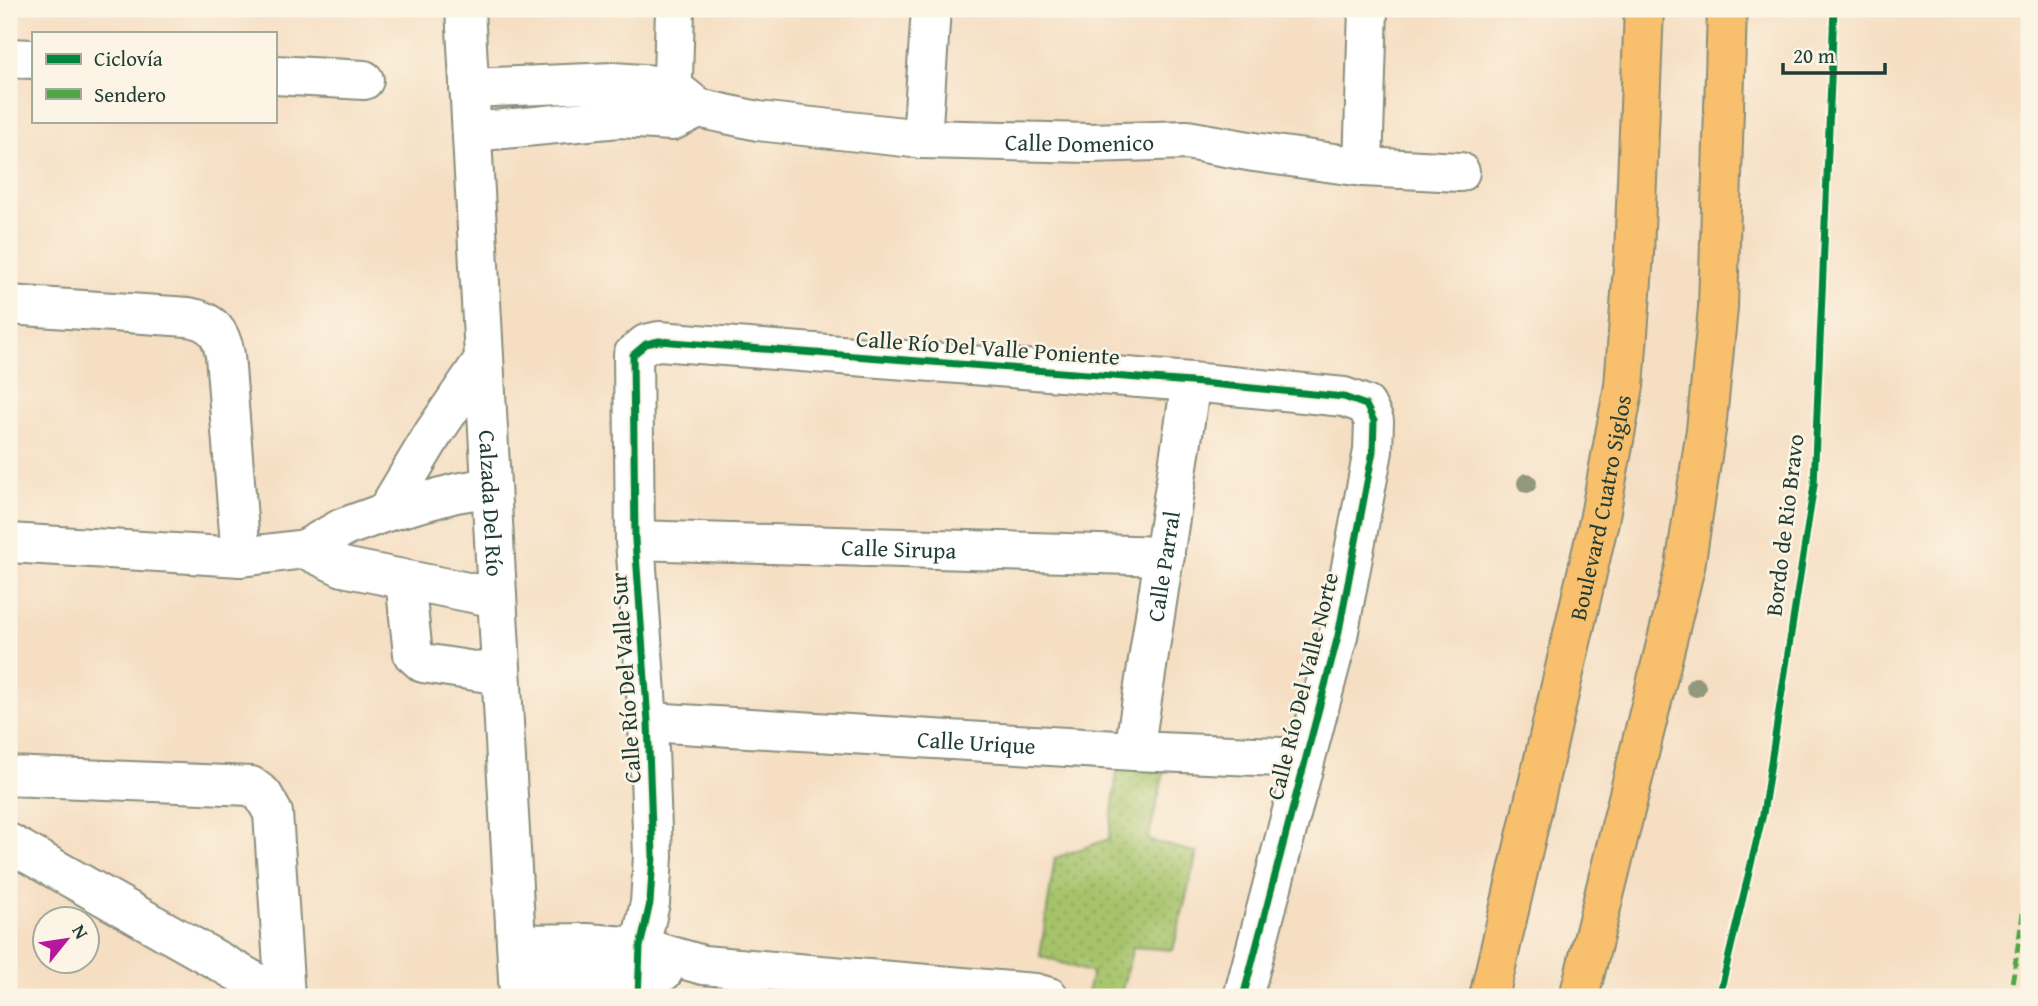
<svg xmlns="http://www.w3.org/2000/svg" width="2038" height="1006" viewBox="0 0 2038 1006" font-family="'Gentium Book Plus',serif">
<defs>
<pattern id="park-dots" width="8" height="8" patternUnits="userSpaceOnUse" patternTransform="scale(1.75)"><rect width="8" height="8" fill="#a6c36a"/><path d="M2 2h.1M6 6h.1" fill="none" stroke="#87a058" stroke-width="1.8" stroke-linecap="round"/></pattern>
</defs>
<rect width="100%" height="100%" fill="#fcf5e5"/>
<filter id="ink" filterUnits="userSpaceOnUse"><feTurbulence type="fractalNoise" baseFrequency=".0143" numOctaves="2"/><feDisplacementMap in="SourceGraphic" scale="14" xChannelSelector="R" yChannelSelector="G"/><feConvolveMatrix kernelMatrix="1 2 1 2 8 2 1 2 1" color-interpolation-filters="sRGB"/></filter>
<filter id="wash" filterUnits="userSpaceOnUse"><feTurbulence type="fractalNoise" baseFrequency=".00686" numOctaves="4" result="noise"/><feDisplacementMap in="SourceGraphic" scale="28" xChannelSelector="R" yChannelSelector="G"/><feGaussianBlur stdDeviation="1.57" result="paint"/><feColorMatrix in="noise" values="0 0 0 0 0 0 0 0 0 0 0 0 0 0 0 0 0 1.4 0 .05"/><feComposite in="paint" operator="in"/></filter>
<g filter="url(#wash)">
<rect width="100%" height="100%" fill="#f5dec2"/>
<!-- park -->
<polygon fill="url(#park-dots)" stroke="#62804f" stroke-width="2" points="1118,762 1166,764 1148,840 1197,853 1173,950 1133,947 1120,997 1086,997 1092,973 1040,956 1055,858 1109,839"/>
</g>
<g filter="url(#ink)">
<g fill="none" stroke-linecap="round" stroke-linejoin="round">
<!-- minor casing -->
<g stroke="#8a8e7b" stroke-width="42">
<g id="minor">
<path id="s1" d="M465,9L519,997"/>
<polyline points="9,58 33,59"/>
<polyline points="275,75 364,80"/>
<path id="s2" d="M469,88L613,82L671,86L698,108L758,121L922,139L1090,143L1187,140L1254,152L1363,167L1460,172"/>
<polyline points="672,112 675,9"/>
<polyline points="472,132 619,118 672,121 698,108"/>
<polyline points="922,139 931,9"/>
<polyline points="1363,167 1368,9"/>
<path d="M9,305L188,317C212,321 221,332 225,355L241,557"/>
<polyline points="386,512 433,434 484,359"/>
<path id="s3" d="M635,540L1165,556"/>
<polyline points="9,543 241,557 305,549 342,528 386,512 456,493 491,487"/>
<polyline points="305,549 343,567 497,598"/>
<polyline points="405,580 413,654 423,663 501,675"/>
<path id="s4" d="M648,722L1134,751L1305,758"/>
<path id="s5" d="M1134,751L1191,382"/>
<polyline points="9,776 251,786 263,795 273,813 285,997"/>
<polyline points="9,843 282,997"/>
<polyline points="517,944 587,943 640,947 703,965 1035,993 1049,997"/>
<polyline points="518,978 638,977 663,972"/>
<polyline points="638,997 640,947 650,903 653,856 648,722 635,540 633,355 646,344 659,341 1191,382 1344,397 1366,405 1374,421 1373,451 1338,636 1243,997"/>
</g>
</g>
<!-- highway casing -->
<g stroke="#8a8e7b" stroke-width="42">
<g id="highway">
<path id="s6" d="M1489,997L1599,521L1624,386L1634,254L1644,9"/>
<polyline points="1579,997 1685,567 1706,430 1718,308 1727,9"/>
</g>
</g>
<!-- minor -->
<use href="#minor" stroke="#fff" stroke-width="38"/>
<!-- highway -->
<use href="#highway" stroke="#f8bf6c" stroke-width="38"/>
<!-- quiet -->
<polyline stroke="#4fa644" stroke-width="5" stroke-dasharray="10 5" stroke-linecap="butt" points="2010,997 2029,876"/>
<!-- cycleway casing -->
<g stroke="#fcf5e5" stroke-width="11">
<g id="cycleway">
<polyline points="638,997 640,947 650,903 653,856 648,722 635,540 633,355 646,344 659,341 1191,382 1344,397 1366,405 1374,421 1373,451 1338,636 1243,997"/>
<polyline points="1719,997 1763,814 1814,485 1834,9"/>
</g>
</g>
<!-- cycleway -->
<use href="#cycleway" stroke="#00873e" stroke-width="7"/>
</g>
<!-- trees -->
<g fill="#92987c">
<circle cx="1527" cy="483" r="10"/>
<circle cx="1696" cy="687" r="10"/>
</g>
</g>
<g text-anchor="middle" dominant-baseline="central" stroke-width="5" stroke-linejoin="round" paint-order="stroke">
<!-- street labels -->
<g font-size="23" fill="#1f3d34" stroke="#fcf5e5">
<text stroke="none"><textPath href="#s2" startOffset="621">Calle Domenico</textPath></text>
<text transform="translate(988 347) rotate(4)">Calle Río Del Valle Poniente</text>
<text stroke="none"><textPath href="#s1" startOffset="495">Calzada Del Río</textPath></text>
<text stroke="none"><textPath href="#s6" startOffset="502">Boulevard Cuatro Siglos</textPath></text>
<text transform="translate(1784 525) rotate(-83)">Bordo de Rio Bravo</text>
<text stroke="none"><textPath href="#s3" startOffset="264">Calle Sirupa</textPath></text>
<text stroke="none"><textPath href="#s5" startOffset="187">Calle Parral</textPath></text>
<text transform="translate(625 678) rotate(-94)">Calle Río Del Valle Sur</text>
<text transform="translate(1302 686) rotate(-76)">Calle Río Del Valle Norte</text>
<text stroke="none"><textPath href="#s4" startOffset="329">Calle Urique</textPath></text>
</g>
</g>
<!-- margin -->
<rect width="2038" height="1006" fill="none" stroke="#fcf5e5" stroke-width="35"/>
<!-- legend -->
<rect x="32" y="32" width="245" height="91" fill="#fcf5e5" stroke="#a4ab9e" stroke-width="2"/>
<rect x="46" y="54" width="35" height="10" fill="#00873e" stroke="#a4ab9e" stroke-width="2"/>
<text x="94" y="66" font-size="21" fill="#1f3d34">Ciclovía</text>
<rect x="46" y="89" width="35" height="10" fill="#4fa644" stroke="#a4ab9e" stroke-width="2"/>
<text x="94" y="102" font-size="21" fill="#1f3d34">Sendero</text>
<!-- north arrow -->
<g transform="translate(66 940) rotate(60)"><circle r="33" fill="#fcf5e5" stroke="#a4ab9e" stroke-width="2"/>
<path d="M0-5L12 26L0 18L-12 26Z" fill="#b5179e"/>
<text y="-10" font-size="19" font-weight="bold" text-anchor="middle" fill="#1f3d34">N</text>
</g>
<!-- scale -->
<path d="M1783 63v10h102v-10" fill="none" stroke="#1f3d34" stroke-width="3.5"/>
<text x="1793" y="63" font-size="21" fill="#1f3d34" stroke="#fcf5e5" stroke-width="5" paint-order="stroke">20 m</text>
</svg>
